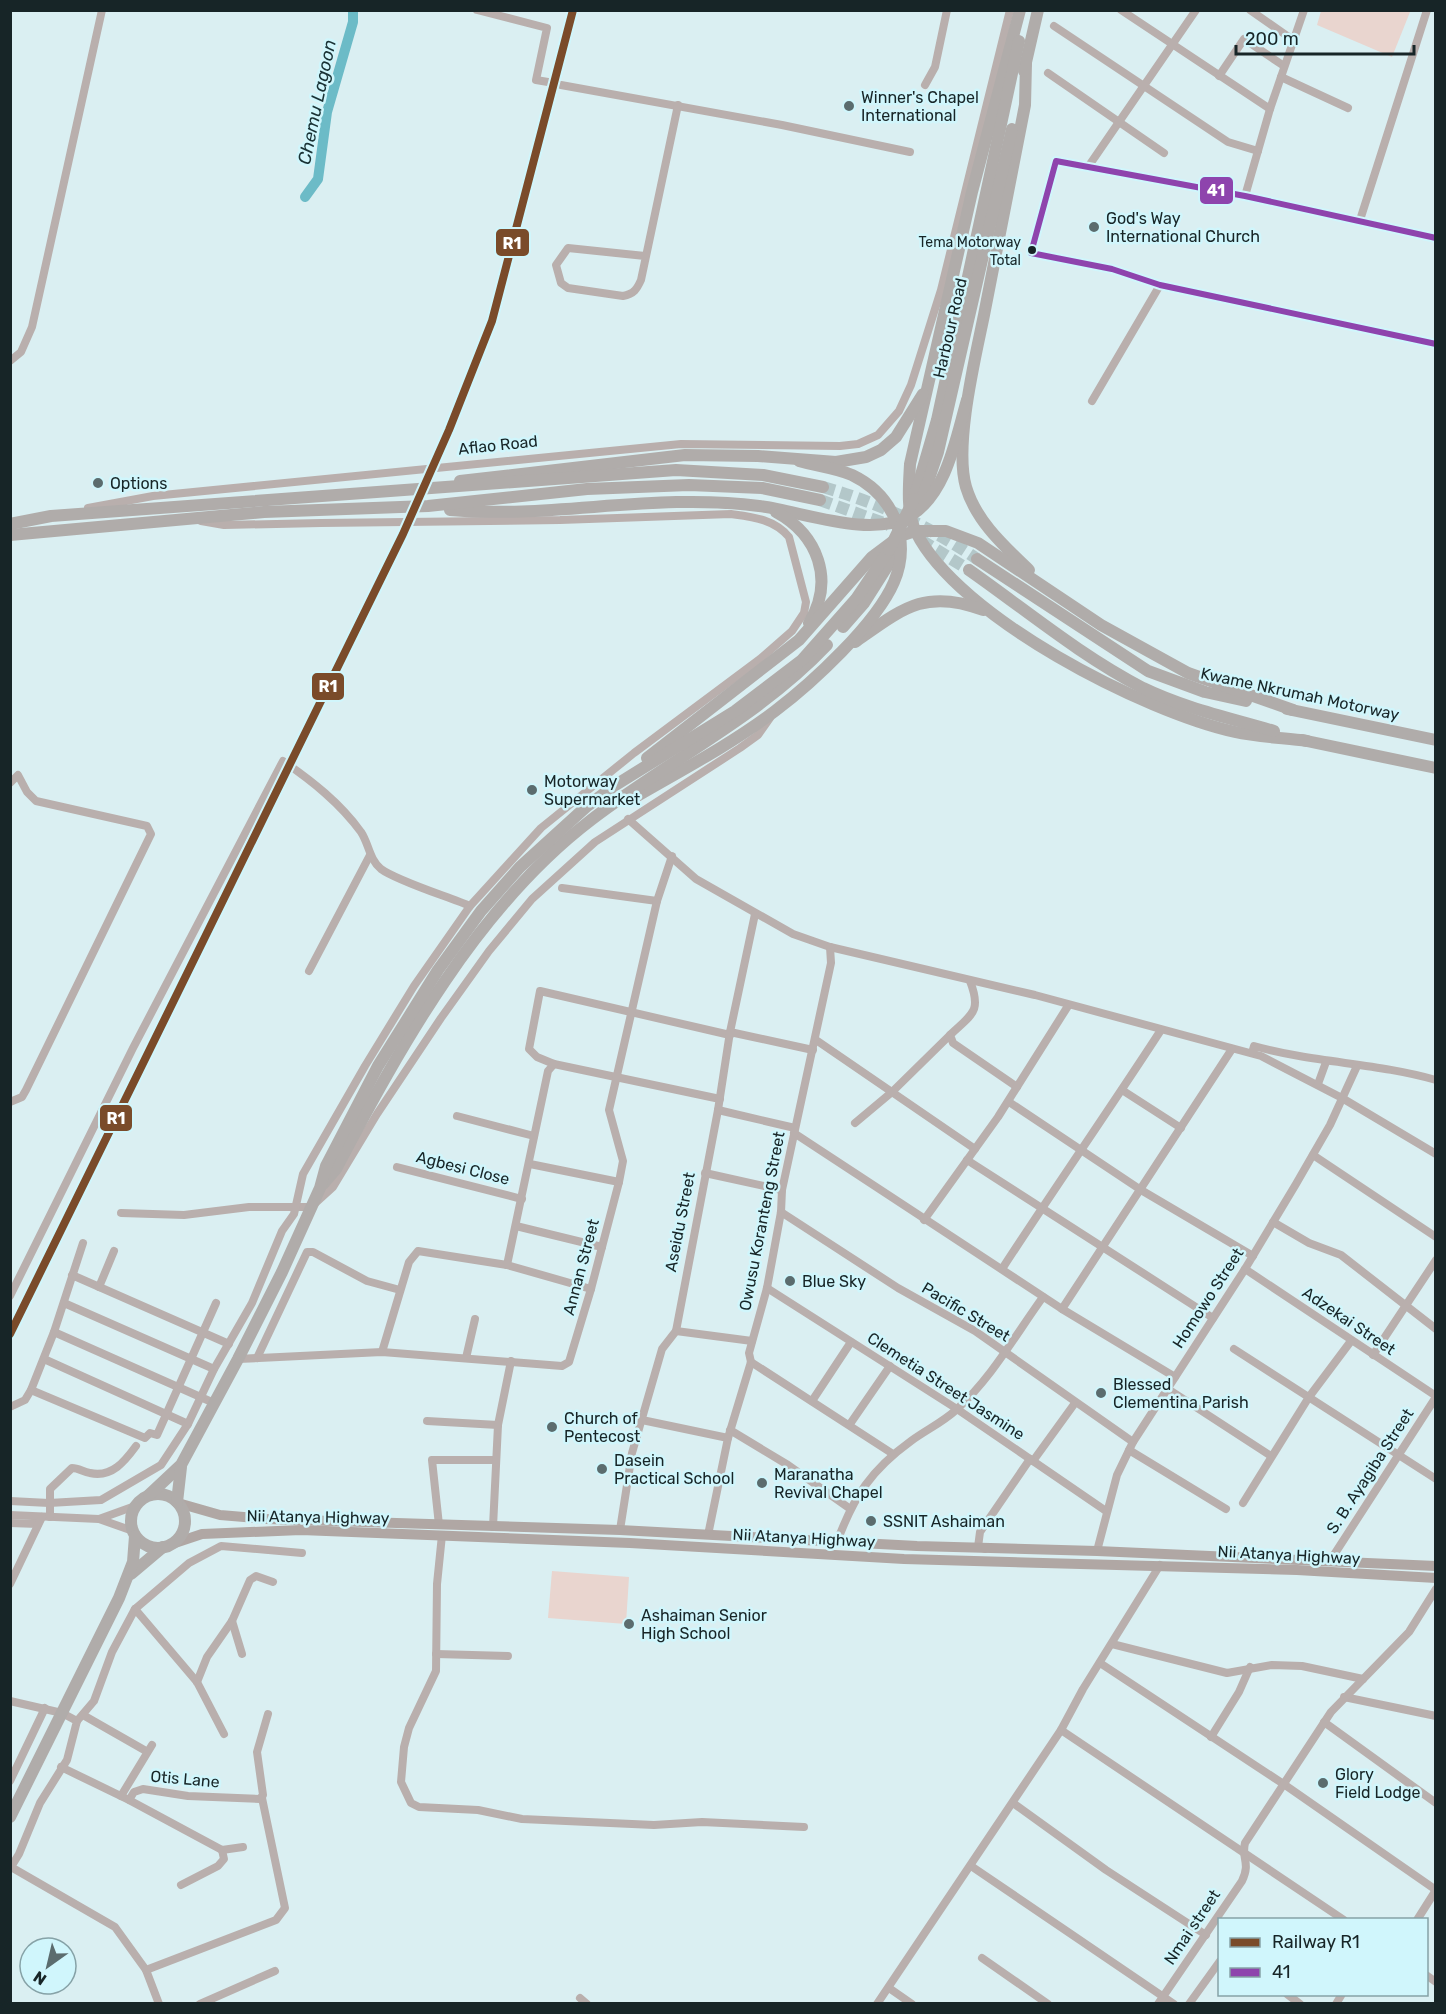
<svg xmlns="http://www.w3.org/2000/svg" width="1446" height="2014" viewBox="0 0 1446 2014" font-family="Rubik,sans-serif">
<rect width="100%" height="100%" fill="#daeff2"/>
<!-- green -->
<g fill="#e9d5cf">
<polygon points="1406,10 1410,12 1392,57 1317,25 1321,11"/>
<polygon points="552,1571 629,1577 626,1624 548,1618"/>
</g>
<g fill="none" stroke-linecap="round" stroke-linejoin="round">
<!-- river -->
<polyline stroke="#6cbbc7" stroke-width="10" points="305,197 318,179 327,112 353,22 353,10"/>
<!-- highway-tunnel -->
<g stroke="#b3c7c9" stroke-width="12" stroke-dasharray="12 6" stroke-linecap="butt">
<path d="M823,487C879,503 929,526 977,559"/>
<polyline points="820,500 889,525"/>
<polyline points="921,540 969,570"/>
</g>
<!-- minor -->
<g stroke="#b9afad" stroke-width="8">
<polyline points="477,10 547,28 536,80 548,82"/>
<polyline points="1121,10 1270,109"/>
<polyline points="1250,10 1293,40"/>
<polyline points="1054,26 1228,142 1258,151"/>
<polyline points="1048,73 1164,153"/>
<polyline points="1219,76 1244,39 1284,66"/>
<polyline points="1281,77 1348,108"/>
<polyline points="561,85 782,125 910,152"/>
<polyline points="925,85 935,67 947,10"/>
<polyline points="1088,167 1196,10"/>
<polyline points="1245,196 1270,109 1304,10"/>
<polyline points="1360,220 1427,10"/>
<polyline points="1436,238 1245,196 1056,161 1031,253 1112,269 1160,285 1436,344"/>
<path d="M645,256L568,248L556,265L561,283L568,288L623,296C634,294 637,289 641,280L678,105"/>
<polyline points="10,361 21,352 32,327 102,10"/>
<polyline points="1092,401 1160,285"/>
<polyline points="88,508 153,496 681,444 840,446 858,444 878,435 899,411 911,385 941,290 1010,10"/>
<polyline points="10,783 18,775 27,792 36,801 147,826 151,834 26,1090 22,1097 10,1102"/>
<polyline points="628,819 696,879 793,934 830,947 1035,995 1261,1056 1342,1098 1436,1154"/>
<polyline points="562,888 657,901"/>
<polyline points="309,971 370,855"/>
<path d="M970,981C982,1012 972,1014 950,1035L953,1043L1017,1087"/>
<polyline points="730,1032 813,1050"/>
<polyline points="816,1040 975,1149"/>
<path d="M1252,1053L1254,1046C1314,1063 1377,1063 1436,1080"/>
<polyline points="1318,1084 1326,1062"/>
<polyline points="1122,1090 1181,1128"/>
<polyline points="720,1099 554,1064 537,1057 529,1049 540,991 730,1035"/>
<polyline points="1009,1102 1141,1190 1253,1256"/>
<polyline points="718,1110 795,1128"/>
<polyline points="457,1116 534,1136"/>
<polyline points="855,1123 892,1092 950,1035"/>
<polyline points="794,1133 1062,1309 1175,1377"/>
<polyline points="1313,1155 1436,1237"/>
<polyline points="967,1160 1213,1318"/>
<polyline points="530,1164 619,1182"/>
<polyline points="397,1167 522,1199"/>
<polyline points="705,1173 782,1190"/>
<polyline points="781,1212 898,1288 975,1331 1133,1442"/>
<polyline points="121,1213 184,1215 249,1207 311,1207 333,1187 377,1114 441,1018 489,951 532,899 595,842 740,748 758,735 770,718"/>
<polyline points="924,1220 998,1117 1068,1006"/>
<polyline points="1273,1222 1309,1243 1341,1255 1436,1329"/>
<polyline points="516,1226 602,1247"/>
<polyline points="507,1265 548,1071 554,1064"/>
<path d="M1002,1269C1054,1189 1109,1110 1161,1030"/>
<polyline points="1245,1269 1436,1396"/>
<polyline points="72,1275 229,1344"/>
<polyline points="99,1287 114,1251"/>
<polyline points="767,1288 957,1409 1106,1511"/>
<path d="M10,1296L133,1048L283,761C312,781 340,803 361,832C369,844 369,859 381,869C397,881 449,897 470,906"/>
<polyline points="64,1303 214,1369"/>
<polyline points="1062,1309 1232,1049"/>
<polyline points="676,1331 752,1341"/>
<polyline points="54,1332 214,1403"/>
<polyline points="1234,1349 1436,1479"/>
<polyline points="382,1352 409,1262 418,1251 507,1265 591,1289"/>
<polyline points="1373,1355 1436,1260"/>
<polyline points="257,1358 307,1252 313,1252 367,1281 400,1290"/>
<polyline points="466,1358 475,1319"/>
<polyline points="44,1359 188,1424"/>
<polyline points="238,1359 382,1352 562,1366 569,1362 591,1289 619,1182 623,1161 609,1110 657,901 672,856"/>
<polyline points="751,1362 893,1454"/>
<polyline points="1168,1389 1271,1456"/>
<polyline points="31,1390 145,1438 150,1433 157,1435 216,1303"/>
<polyline points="812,1401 851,1342"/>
<polyline points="10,1407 25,1400 31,1390 54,1332 83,1243"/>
<polyline points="642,1420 728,1438"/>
<polyline points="427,1421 498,1425"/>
<polyline points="850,1424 890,1366"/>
<polyline points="730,1430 788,1465 849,1508"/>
<polyline points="1129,1450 1226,1509"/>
<polyline points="1033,1461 1075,1403"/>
<path d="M10,1501L49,1503L101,1500L161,1465L188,1424L214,1369L252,1303L282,1231L294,1214L303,1174L365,1066L414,986L470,906L541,828L634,753L760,659L792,631L804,613L806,602L789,537C774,519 753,517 731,514L560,520L321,523L224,525L201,521"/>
<polyline points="1243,1503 1309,1397 1351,1341"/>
<polyline points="10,1515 99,1519 133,1531"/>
<path d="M50,1517V1489L72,1468C79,1468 83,1472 90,1473C112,1478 125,1461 136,1446"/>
<polyline points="99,1519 135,1506"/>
<polyline points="10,1523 38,1524"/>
<polyline points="439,1525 432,1460 494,1460"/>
<polyline points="493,1527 498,1425 511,1361"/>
<polyline points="620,1530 632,1453 662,1349 676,1331 718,1110 730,1032 755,914"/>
<polyline points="442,1535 437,1584 436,1671 409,1728 404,1747 401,1782 411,1803 419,1807 478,1810 522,1819 654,1825 702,1822 804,1827"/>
<polyline points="708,1535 728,1438 751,1362 749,1353 767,1288 781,1212 782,1190 831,963 830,947"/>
<path d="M837,1542C854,1496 871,1470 911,1441C926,1430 943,1422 956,1410C991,1379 1016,1334 1043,1297"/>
<polyline points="985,1549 978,1547 980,1532 1030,1459"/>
<polyline points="1097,1551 1117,1475 1133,1442 1245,1269 1296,1184 1330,1125 1357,1066"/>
<polyline points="1330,1561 1436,1397"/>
<polyline points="10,1584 42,1517"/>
<polyline points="135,1609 189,1563 221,1546 302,1553"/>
<polyline points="232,1621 242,1654"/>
<polyline points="1112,1644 1227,1673 1272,1665 1302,1666 1363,1679"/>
<polyline points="436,1654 508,1656"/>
<polyline points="1100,1663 1285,1785 1436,1890"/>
<polyline points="197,1682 207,1657 232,1621 250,1580 256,1576 273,1582"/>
<polyline points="1344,1697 1436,1716"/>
<polyline points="10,1701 62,1713 77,1721 67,1760 40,1803 19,1854 11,1867 115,1927 146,1970 159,2004"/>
<polyline points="83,1715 146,1751"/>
<polyline points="77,1721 94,1701 112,1652 135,1609 197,1682 224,1734"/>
<polyline points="1324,1722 1436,1803"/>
<polyline points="1061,1730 1344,1920"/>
<polyline points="1211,1737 1239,1692 1250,1667"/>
<polyline points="61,1767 129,1800 134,1792 143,1789 188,1796 260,1799 263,1795 257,1752 268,1714"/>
<polyline points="10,1781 45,1708"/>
<polyline points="121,1796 152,1745"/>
<polyline points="129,1800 222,1850 243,1847"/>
<polyline points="1013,1803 1106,1870 1206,1935"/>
<polyline points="971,1866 1174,2004"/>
<polyline points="181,1885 218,1866 224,1859 222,1850"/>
<polyline points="1417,1920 1436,1890"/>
<polyline points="982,1958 1048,2004"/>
<polyline points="146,1970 276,1920 285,1908 262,1798"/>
<polyline points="1426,1975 1436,1982"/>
<polyline points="889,1988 912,2004"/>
<polyline points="1287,1994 1300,2004"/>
<polyline points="580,1998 587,2004"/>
<polyline points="200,2004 275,1971"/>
<polyline points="877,2004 1061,1730 1083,1689 1160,1565"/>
<path d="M1158,2004L1242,1881C1251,1862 1241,1859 1245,1843L1331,1712L1409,1632L1436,1589"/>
<polyline points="1189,2004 1220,1961"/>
<polyline points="1336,2004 1342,1994"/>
</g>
<!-- major -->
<g stroke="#b0a7a4" stroke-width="10">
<polyline points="178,1503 220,1515 267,1519 620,1530 917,1546 1097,1551 1436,1566"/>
<polyline points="172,1544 202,1534 301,1530 630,1543 904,1559 1297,1570 1436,1578"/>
</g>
<!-- highway -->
<g stroke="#b0acaa" stroke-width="12">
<path d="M1020,10L972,192L910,464C909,485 906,512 916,532C958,617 1144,712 1235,732C1258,737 1284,738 1307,741"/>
<path d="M1026,63L1025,105C1011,175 997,245 984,315C975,359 954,445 966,487C976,521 1004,546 1029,570"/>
<polyline points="1024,71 1038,10"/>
<polyline points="460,481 685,455 758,456 836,462 866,457 881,450 896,437 923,394"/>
<polyline points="914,499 937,420 1019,41"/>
<polyline points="922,499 938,452 1012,129"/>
<path d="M450,510C552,519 656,492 759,506C801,511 870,539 910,516C947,494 956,437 967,400"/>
<path d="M776,512C818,535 835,580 809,623"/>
<polyline points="10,524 51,516 676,470 763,475 823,487"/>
<polyline points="10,535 264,512 428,506 587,489 689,485 762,488 820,500"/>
<polyline points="977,559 1148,671 1205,692 1246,701"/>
<path d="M969,570C1026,610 1081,656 1143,688C1184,708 1230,718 1274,731"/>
<polyline points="843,627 864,603 897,551"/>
<path d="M855,642C902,609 925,588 983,610"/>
<polyline points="1287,709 1436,740"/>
<polyline points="1302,740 1436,768"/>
<polyline points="647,758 799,640 872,557 900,536 915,531 946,531 978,543 1101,625 1188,673 1293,710"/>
<path d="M632,799C680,771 730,745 775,711C812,683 876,624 894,582C902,563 903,543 897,524C889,502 873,485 852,475C836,468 816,466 799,461"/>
<path d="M323,1184L336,1169C401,1045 478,906 591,820C669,760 759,717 827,645"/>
<circle cx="158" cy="1521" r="27"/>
<polyline points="149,1495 181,1465 238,1359 282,1272 320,1188 326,1166 378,1066 438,970 481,911 520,867 586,807 614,786 735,711 802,660 856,599 889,550"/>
<polyline points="177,1502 181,1467"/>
<polyline points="131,1574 163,1547"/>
<polyline points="10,1817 119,1598 133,1562 135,1536"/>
</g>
<!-- highway-bridge -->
<polyline stroke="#b0acaa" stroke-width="12" points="889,550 914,499"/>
<!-- bus-1 casing -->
<g stroke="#d0f6fc" stroke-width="10">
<polyline id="bus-1" points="1436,238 1245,196 1056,161 1031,253 1112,269 1160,285 1436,344"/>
</g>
<!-- bus-1 -->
<use href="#bus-1" stroke="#8e44ad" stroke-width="6"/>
<!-- rail-1 casing -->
<g stroke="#d0f6fc" stroke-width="12">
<polyline id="rail-1" points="10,1334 403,534 449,430 492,321 573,10"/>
</g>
<!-- rail-1 -->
<use href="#rail-1" stroke="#7a4b2a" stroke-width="8"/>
</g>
<!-- markers -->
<g fill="#5b6c6e" stroke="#d0f6fc" stroke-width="2">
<circle cx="849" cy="106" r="6"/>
<circle cx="1094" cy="227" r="6"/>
<circle cx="98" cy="483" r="6"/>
<circle cx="532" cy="790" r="6"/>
<circle cx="790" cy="1281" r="6"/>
<circle cx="1101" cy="1393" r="6"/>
<circle cx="552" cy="1427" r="6"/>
<circle cx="602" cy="1469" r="6"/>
<circle cx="762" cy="1483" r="6"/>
<circle cx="871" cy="1521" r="6"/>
<circle cx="629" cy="1624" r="6"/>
<circle cx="1323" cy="1783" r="6"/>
</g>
<circle fill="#172527" stroke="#d0f6fc" stroke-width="2" cx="1032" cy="250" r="5"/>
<g text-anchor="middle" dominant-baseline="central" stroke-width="5" stroke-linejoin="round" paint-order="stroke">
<!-- bus labels -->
<g font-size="14" fill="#172527" stroke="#d0f6fc" text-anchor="end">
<text x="1021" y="242">Tema Motorway<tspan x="1021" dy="18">Total</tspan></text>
</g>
<!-- poi labels -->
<g font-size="16" fill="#172527" stroke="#d0f6fc" text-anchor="start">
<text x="861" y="97">Winner's Chapel<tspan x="861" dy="18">International</tspan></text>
<text x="1106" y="218">God's Way<tspan x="1106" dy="18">International Church</tspan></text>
<text x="110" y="483">Options</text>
<text x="544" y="781">Motorway<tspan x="544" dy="18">Supermarket</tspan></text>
<text x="802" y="1281">Blue Sky</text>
<text x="1113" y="1384">Blessed<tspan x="1113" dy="18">Clementina Parish</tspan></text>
<text x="564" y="1418">Church of<tspan x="564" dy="18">Pentecost</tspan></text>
<text x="614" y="1460">Dasein<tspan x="614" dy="18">Practical School</tspan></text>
<text x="774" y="1474">Maranatha<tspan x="774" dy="18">Revival Chapel</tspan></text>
<text x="883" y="1521">SSNIT Ashaiman</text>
<text x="641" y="1615">Ashaiman Senior<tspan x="641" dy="18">High School</tspan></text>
<text x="1335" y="1774">Glory<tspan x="1335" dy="18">Field Lodge</tspan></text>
</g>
<!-- street labels -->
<g font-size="16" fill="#172527" stroke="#d0f6fc">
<text transform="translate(950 328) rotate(-77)">Harbour Road</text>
<text transform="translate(498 445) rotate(-6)">Aflao Road</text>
<text transform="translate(1300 694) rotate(12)">Kwame Nkrumah Motorway</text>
<text transform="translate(463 1168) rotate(14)">Agbesi Close</text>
<text transform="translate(762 1221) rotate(-79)">Owusu Koranteng Street</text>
<text transform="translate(680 1222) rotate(-79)">Aseidu Street</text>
<text transform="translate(581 1267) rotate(-75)">Annan Street</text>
<text transform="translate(1208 1298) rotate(-57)">Homowo Street</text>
<text transform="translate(966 1312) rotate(31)">Pacific Street</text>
<text transform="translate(1349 1321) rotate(34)">Adzekai Street</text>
<text transform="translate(946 1386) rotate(33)">Clemetia Street Jasmine</text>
<text transform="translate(1370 1471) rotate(-57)">S. B. Ayagiba Street</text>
<text transform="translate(318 1517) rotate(1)">Nii Atanya Highway</text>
<text transform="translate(804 1538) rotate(3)">Nii Atanya Highway</text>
<text transform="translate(1289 1555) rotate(3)">Nii Atanya Highway</text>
<text transform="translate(185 1779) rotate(5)">Otis Lane</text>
<text transform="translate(1192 1927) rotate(-56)">Nmai street</text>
</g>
<!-- water labels -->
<g font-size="18" font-style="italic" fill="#1a3235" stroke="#d0f6fc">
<text transform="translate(317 102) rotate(-78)">Chemu Lagoon</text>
</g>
</g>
<g stroke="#d0f6fc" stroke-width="2">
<rect x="1199" y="176" width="35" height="29" rx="6" fill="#8e44ad"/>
<rect x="495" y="228" width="35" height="29" rx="6" fill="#7a4b2a"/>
<rect x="311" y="672" width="34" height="29" rx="6" fill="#7a4b2a"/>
<rect x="99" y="1104" width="34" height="28" rx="6" fill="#7a4b2a"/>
</g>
<g font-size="16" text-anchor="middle" font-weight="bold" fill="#fff">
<text x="1216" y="196">41</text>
<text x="512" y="249">R1</text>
<text x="328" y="692">R1</text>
<text x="116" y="1124">R1</text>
</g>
<!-- border -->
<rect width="1446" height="2014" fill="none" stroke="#172527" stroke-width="24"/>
<!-- legend -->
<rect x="1218" y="1918" width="210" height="78" fill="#d0f6fc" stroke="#86a2a7" stroke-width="1.5"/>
<rect x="1230" y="1938" width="30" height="9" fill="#7a4b2a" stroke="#86a2a7" stroke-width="1.5"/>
<text x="1272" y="1948" font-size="18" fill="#172527">Railway R1</text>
<rect x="1230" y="1968" width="30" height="9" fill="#8e44ad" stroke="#86a2a7" stroke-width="1.5"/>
<text x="1272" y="1978" font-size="18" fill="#172527">41</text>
<!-- north arrow -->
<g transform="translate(48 1966) rotate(214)"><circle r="28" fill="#d0f6fc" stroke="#86a2a7" stroke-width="1.5"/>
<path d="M0-4.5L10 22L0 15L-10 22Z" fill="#5b6c6e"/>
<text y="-9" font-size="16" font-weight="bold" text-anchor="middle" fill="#172527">N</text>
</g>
<!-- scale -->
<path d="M1236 45v9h178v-9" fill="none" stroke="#172527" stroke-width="3"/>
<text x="1245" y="45" font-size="18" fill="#172527" stroke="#d0f6fc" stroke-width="4.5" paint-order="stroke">200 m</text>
</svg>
